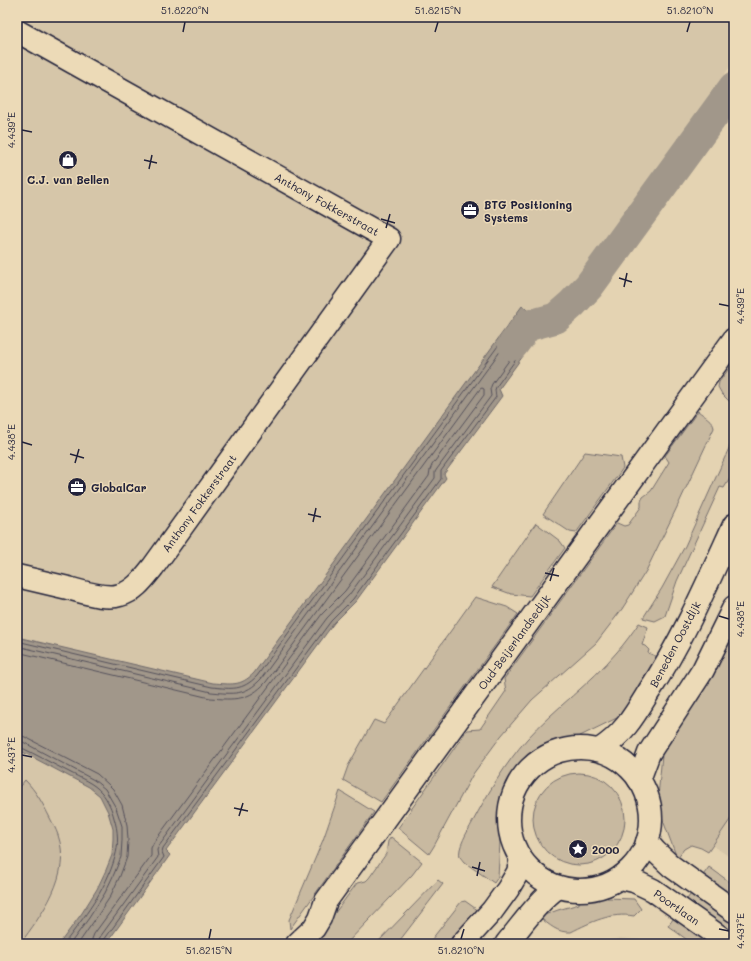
<svg xmlns="http://www.w3.org/2000/svg" width="751" height="961" viewBox="0 0 751 961" font-family="Mali,sans-serif">
<rect width="100%" height="100%" fill="#e4d3b2"/>
<filter id="ink" filterUnits="userSpaceOnUse"><feTurbulence type="fractalNoise" baseFrequency=".025" numOctaves="2"/><feDisplacementMap in="SourceGraphic" scale="8" xChannelSelector="R" yChannelSelector="G"/><feConvolveMatrix kernelMatrix="1 2 1 2 8 2 1 2 1" color-interpolation-filters="sRGB"/></filter>
<g filter="url(#ink)">
<!-- built -->
<g fill="#d6c6a9">
<polygon points="17,17 734,17 734,61 567,295 498,348 76,944 17,944"/>
<polygon points="734,814 734,860 712,845"/>
<polygon points="621,938 641,940 651,944 599,944 604,941"/>
</g>
<!-- green -->
<g fill="#c8b9a0" stroke="#756e6e">
<polygon points="734,362 734,408 732,404 722,394 718,387 719,382"/>
<path d="M698,411C704,416 713,420 714,428L679,503L646,571L622,609L596,643L532,700L501,736L473,774L434,846L429,854L398,828L467,730L480,729L506,691L504,679L617,523L624,526L628,525L641,507V501L643,497L651,491L669,462L665,456Z"/>
<polygon points="734,437 734,472 724,488 720,487 677,581 665,616 655,621 643,618 662,588 685,546"/>
<polygon points="585,452 621,457 623,468 576,533 570,532 543,514"/>
<polygon points="536,523 560,541 565,548 530,596 511,594 492,587"/>
<polygon points="475,597 507,607 518,614 381,802 343,780 348,766 374,720 384,724"/>
<path d="M639,623L648,627L642,645L645,646L649,650L648,653L658,657L625,714L578,737L552,741L543,746L531,753L520,763L511,774L505,787L500,800L498,814L500,842L498,877L494,883L464,862C463,861 461,858 460,857C457,848 468,831 472,823C488,793 505,764 527,739C555,708 590,684 617,652C625,643 632,633 639,623Z"/>
<polygon points="734,627 734,814 708,852 701,848 691,845 684,849 677,858 661,815 658,797 663,744"/>
<circle cx="579" cy="819" r="46"/>
<path d="M25,780C36,791 43,804 50,818C53,824 56,829 58,835C72,875 42,914 20,944H17V790Z"/>
<polygon points="340,791 374,812 290,929 289,920 323,840"/>
<polygon points="391,837 422,862 412,875 346,944 312,944 357,883 366,881 369,878 386,854 388,841"/>
<polygon points="709,867 734,885 734,901 701,878"/>
<polygon points="438,880 443,884 397,944 376,944"/>
<polygon points="693,891 734,920 734,937 685,902"/>
<path d="M606,896L607,898L634,899L641,909L634,916C611,912 591,922 571,932C557,933 550,925 539,917L558,910L579,904V900Z"/>
<polygon points="465,901 479,911 462,931 445,944 428,944 461,902"/>
<polygon points="676,915 716,944 693,944 668,926"/>
</g>
<!-- water -->
<path fill="#a1978a" stroke="#6e686a" d="M522,306L547,323L499,389L502,396L444,474L446,478L356,601L334,623L166,851L170,855L106,944L100,943L99,944H59L82,913L97,889L106,870L112,855L113,839V829L108,812L100,796L89,787L17,749V637L213,683C231,684 240,687 254,673Z"/>
<g fill="none" stroke-linecap="round" stroke-linejoin="round">
<!-- shore -->
<g stroke="#55515b" stroke-width="1">
<path d="M17,641L212,687C232,689 242,691 257,676L522,313H525L540,323V326L496,387L495,390L496,397L441,471V479L353,599L331,621L163,848L162,852L164,857L104,940L103,944"/>
<path d="M17,646L211,692C233,694 245,696 261,679L523,320H526L533,325V327L492,384L490,389L491,396L437,469L435,472V478L349,595L327,618L159,846L157,850L158,857L100,937L98,944"/>
<path d="M17,652L210,698C234,700 249,701 266,682L480,389L482,388L484,389V395L432,465L430,470L429,476L345,591L322,614L154,842L151,848V856L94,934L92,939V944"/>
<polyline points="17,735 25,737 97,774 109,785 113,789 122,805 127,825 128,840 127,857 120,876 110,897 94,921 78,944"/>
<polyline points="17,741 23,742 94,780 105,789 116,808 122,826 122,840 121,857 114,874 105,893 89,918 70,944"/>
<path d="M17,746L20,747C37,755 53,764 69,772C80,778 94,783 102,793C108,800 112,810 114,818C118,830 119,845 115,857C106,890 84,917 64,944"/>
</g>
<!-- canal -->
<polyline stroke="#a1978a" stroke-width="31" points="513,345 527,326 556,318 572,304 589,286 734,87"/>
<!-- street casing -->
<g stroke="#22223b" stroke-width="25">
<g id="street">
<path d="M17,31L389,239L153,567C144,578 135,591 120,595C106,600 83,592 68,588C51,584 34,580 17,576"/>
<polyline points="297,944 314,928 320,918 326,901 734,339"/>
</g>
</g>
<!-- secondary casing -->
<g stroke="#22223b" stroke-width="25">
<g id="secondary">
<circle cx="580" cy="819" r="71"/>
<path d="M599,750C623,735 634,716 648,693C683,640 708,582 734,525"/>
<polyline points="639,780 649,753 703,670 734,607"/>
<polyline points="647,842 655,851 671,866 734,911"/>
<polyline points="621,878 634,881 653,890 730,944"/>
<polyline points="462,944 492,911 508,889 518,872 521,859"/>
<path d="M506,944C523,924 537,902 558,887"/>
</g>
</g>
<!-- street -->
<use href="#street" stroke="#ecdab7" stroke-width="22"/>
<!-- secondary -->
<use href="#secondary" stroke="#ecdab7" stroke-width="22"/>
</g>
</g>
<!-- ticks -->
<path fill="none" stroke="#22223b" stroke-width="1.5" d="M183,32L185,22M435,32L438,22M687,32L690,22M22,130L32,132M144,160L157,163M149,169L152,155M381,219L395,223M386,228L390,214M619,278L632,282M624,287L627,273M719,304L729,306M22,442L32,445M70,454L84,458M75,463L79,449M308,514L321,517M313,522L316,508M545,573L559,576M550,581L554,568M719,616L729,619M22,755L32,757M234,808L248,811M239,816L243,803M472,867L485,871M477,876L480,862M719,929L729,931M209,939L211,929M461,939L464,929"/>
<!-- icons -->
<defs>
<g id="shop-disc" transform="scale(1)"><circle r="9.5" fill="#22223b" stroke="#ecdab7"/><path d="M-5-2.5h2.3a2.7 3.5 0 0 1 5.4 0H5L5.5 6h-11ZM-1.5-2.5h3a1.5 2.3 0 0 0-3 0Z" fill="#fff"/></g>
<g id="office-disc" transform="scale(1)"><circle r="9.5" fill="#22223b" stroke="#ecdab7"/><path d="M-6-3h4V-5.5h4V-3h4V5H-6ZM-1-4.5V-3h2v-1.5ZM-6 0V1H6V0Z" fill="#fff"/></g>
<g id="sight-disc" transform="scale(1)"><circle r="9.5" fill="#22223b" stroke="#ecdab7"/><path d="M0-6L1.8-2.2L6-1.7L2.9 1.2L3.7 5.4L0 3.3L-3.7 5.4L-2.9 1.2L-6-1.7L-1.8-2.2Z" fill="#fff"/></g>
</defs>
<g fill-rule="evenodd">
<use href="#shop-disc" x="68" y="160"/>
<use href="#office-disc" x="470" y="210"/>
<use href="#office-disc" x="77" y="487"/>
<use href="#sight-disc" x="578" y="849"/>
</g>
<g text-anchor="middle" dominant-baseline="central" stroke-width="3" stroke-linejoin="round" paint-order="stroke">
<!-- poi labels -->
<g font-size="11" font-weight="bold" fill="#22223b" stroke="#ecdab7" text-anchor="start">
<text x="68" y="179" text-anchor="middle">C.J. van Bellen</text>
<text x="484" y="204">BTG Positioning<tspan x="484" dy="13">Systems</tspan></text>
<text x="91" y="487">GlobalCar</text>
<text x="592" y="849">2000</text>
</g>
<!-- street labels -->
<g font-size="11" fill="#22223b" stroke="#ecdab7">
<text transform="translate(327 204) rotate(29)">Anthony Fokkerstraat</text>
<text transform="translate(199 503) rotate(-54)">Anthony Fokkerstraat</text>
<text transform="translate(514 642) rotate(-54)">Oud-Beijerlandsedijk</text>
<text transform="translate(675 644) rotate(-62)">Beneden Oostdijk</text>
<text transform="translate(677 907) rotate(35)">Poortlaan</text>
</g>
</g>
<!-- margin -->
<rect width="751" height="961" fill="none" stroke="#ecdab7" stroke-width="44"/>
<rect x="22" y="22" width="707" height="917" fill="none" stroke="#22223b" stroke-width="1.5"/>
<g font-size="10" text-anchor="middle" fill="#22223b">
<text x="185" y="14">51.8220°N</text>
<text x="438" y="14">51.8215°N</text>
<text x="690" y="14">51.8210°N</text>
<text transform="translate(11 130) rotate(-90)" y="4">4.439°E</text>
<text transform="translate(740 306) rotate(-90)" y="4">4.439°E</text>
<text transform="translate(11 442) rotate(-90)" y="4">4.438°E</text>
<text transform="translate(740 619) rotate(-90)" y="4">4.438°E</text>
<text transform="translate(11 755) rotate(-90)" y="4">4.437°E</text>
<text transform="translate(740 931) rotate(-90)" y="4">4.437°E</text>
<text x="209" y="954">51.8215°N</text>
<text x="461" y="954">51.8210°N</text>
</g>
</svg>
